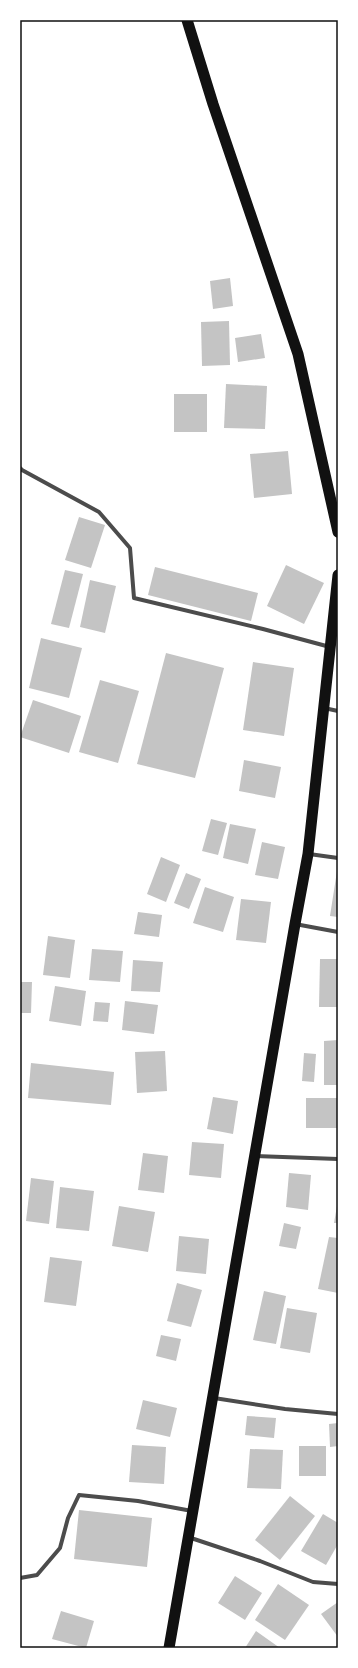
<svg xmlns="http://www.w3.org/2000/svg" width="358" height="1668" viewBox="0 0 358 1668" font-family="'Noto Serif',serif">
<rect width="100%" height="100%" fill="#fff"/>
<!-- building -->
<g fill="#c4c4c4">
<polygon points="230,278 233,306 213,309 210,281"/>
<polygon points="229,321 230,365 202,366 201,322"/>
<polygon points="261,334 265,358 238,362 235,338"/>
<polygon points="226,384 267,386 265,429 224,428"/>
<rect x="174" y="394" width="33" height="38"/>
<polygon points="288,451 292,494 254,498 250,454"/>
<polygon points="79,517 105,525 91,568 65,560"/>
<polygon points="286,565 324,583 304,624 267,606"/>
<polygon points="155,567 258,593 251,621 148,595"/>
<polygon points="65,570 83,574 69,628 51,624"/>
<polygon points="90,580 116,586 105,633 80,627"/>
<polygon points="41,638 82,648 69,698 29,688"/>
<polygon points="166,653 224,668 195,778 137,764"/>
<polygon points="253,662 294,668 284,736 243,730"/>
<polygon points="100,680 139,691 118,763 79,752"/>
<polygon points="33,700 81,716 69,753 20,737"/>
<polygon points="244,760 281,767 275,798 239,791"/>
<polygon points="211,819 227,823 218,855 202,851"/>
<polygon points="230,824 256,829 248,864 223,858"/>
<polygon points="262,842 285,847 278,879 255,875"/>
<polygon points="161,857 180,865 166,902 147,894"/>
<polygon points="337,871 338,872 338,917 330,916"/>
<polygon points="186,873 201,879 189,909 174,903"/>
<polygon points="205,887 234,897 223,932 193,923"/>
<polygon points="241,899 271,902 266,943 236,940"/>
<polygon points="138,912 162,915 159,937 134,934"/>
<polygon points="48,936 75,940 70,978 43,975"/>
<polygon points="92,949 123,951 120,982 89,980"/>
<polygon points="320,959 338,959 338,1007 319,1007"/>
<polygon points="133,960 163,962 160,992 131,991"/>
<polygon points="20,982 32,982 31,1013 20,1013"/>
<polygon points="55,986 86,991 81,1026 49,1021"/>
<polygon points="125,1001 158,1005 154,1034 122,1030"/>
<polygon points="95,1002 110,1003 108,1022 93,1021"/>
<polygon points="338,1040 338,1085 324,1085 324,1041"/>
<polygon points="165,1051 167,1091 137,1093 135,1052"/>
<polygon points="304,1053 316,1054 314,1082 302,1081"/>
<polygon points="31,1063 114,1072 111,1105 28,1098"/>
<polygon points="213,1097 238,1101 233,1134 207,1129"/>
<rect x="306" y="1098" width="32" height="30"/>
<polygon points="192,1142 224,1144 221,1178 189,1175"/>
<polygon points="143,1153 168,1156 164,1193 138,1190"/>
<polygon points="289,1173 311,1175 308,1210 286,1207"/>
<polygon points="31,1178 54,1181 49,1224 26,1221"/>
<polygon points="60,1187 94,1191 89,1231 56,1228"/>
<polygon points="119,1206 155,1212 148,1252 112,1246"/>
<polygon points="337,1206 338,1206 338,1223 334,1223"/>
<polygon points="284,1223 301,1227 296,1249 279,1246"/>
<polygon points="179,1236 209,1239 206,1274 176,1271"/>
<polygon points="329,1237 338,1238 338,1293 318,1289"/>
<polygon points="50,1257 82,1261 76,1306 44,1302"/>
<polygon points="177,1283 202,1290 191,1327 167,1321"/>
<polygon points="264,1291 286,1296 276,1344 253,1340"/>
<polygon points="287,1308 317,1313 310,1353 280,1348"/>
<polygon points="161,1335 181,1339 176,1361 156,1356"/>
<polygon points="143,1400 177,1408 170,1437 136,1429"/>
<polygon points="247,1416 276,1418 274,1438 245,1435"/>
<polygon points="338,1423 338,1446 330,1447 329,1424"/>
<polygon points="132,1445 166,1447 164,1484 129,1482"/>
<rect x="299" y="1446" width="27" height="30"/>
<polygon points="250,1449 283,1450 281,1489 247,1488"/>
<polygon points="290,1496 315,1516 280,1560 255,1540"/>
<polygon points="79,1510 152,1518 147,1567 74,1559"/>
<polygon points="323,1514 338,1523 338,1544 326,1565 301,1551"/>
<polygon points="235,1576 262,1593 245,1620 218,1603"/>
<polygon points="278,1584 309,1605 285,1640 255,1620"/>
<polygon points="338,1602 338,1637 321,1614"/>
<polygon points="61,1611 94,1621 86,1648 52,1639"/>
<polygon points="256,1631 280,1648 245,1648"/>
</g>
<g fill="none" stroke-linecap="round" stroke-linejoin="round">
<!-- minor -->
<g stroke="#4c4c4c" stroke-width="4">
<polyline points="20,468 22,470 99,512 130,548 134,598 263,629 330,647"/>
<polyline points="324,708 338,711"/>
<polyline points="309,854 338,858"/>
<polyline points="295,924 338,932"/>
<polyline points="255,1156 338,1159"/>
<polyline points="214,1398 285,1409 338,1414"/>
<polyline points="188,1537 260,1561 313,1582 338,1584"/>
<polyline points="20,1578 37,1575 60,1548 68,1518 79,1495 138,1501 192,1511"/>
</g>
<!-- trunk -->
<g stroke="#111" stroke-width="11">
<polyline points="187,20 213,104 298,354 338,532"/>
<polyline points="169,1648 295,924 308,854 338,575"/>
</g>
</g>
<!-- border -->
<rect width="358" height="1668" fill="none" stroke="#ffffff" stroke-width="42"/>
<rect x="21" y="21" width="316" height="1626" fill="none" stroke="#111" stroke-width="1.5"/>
</svg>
